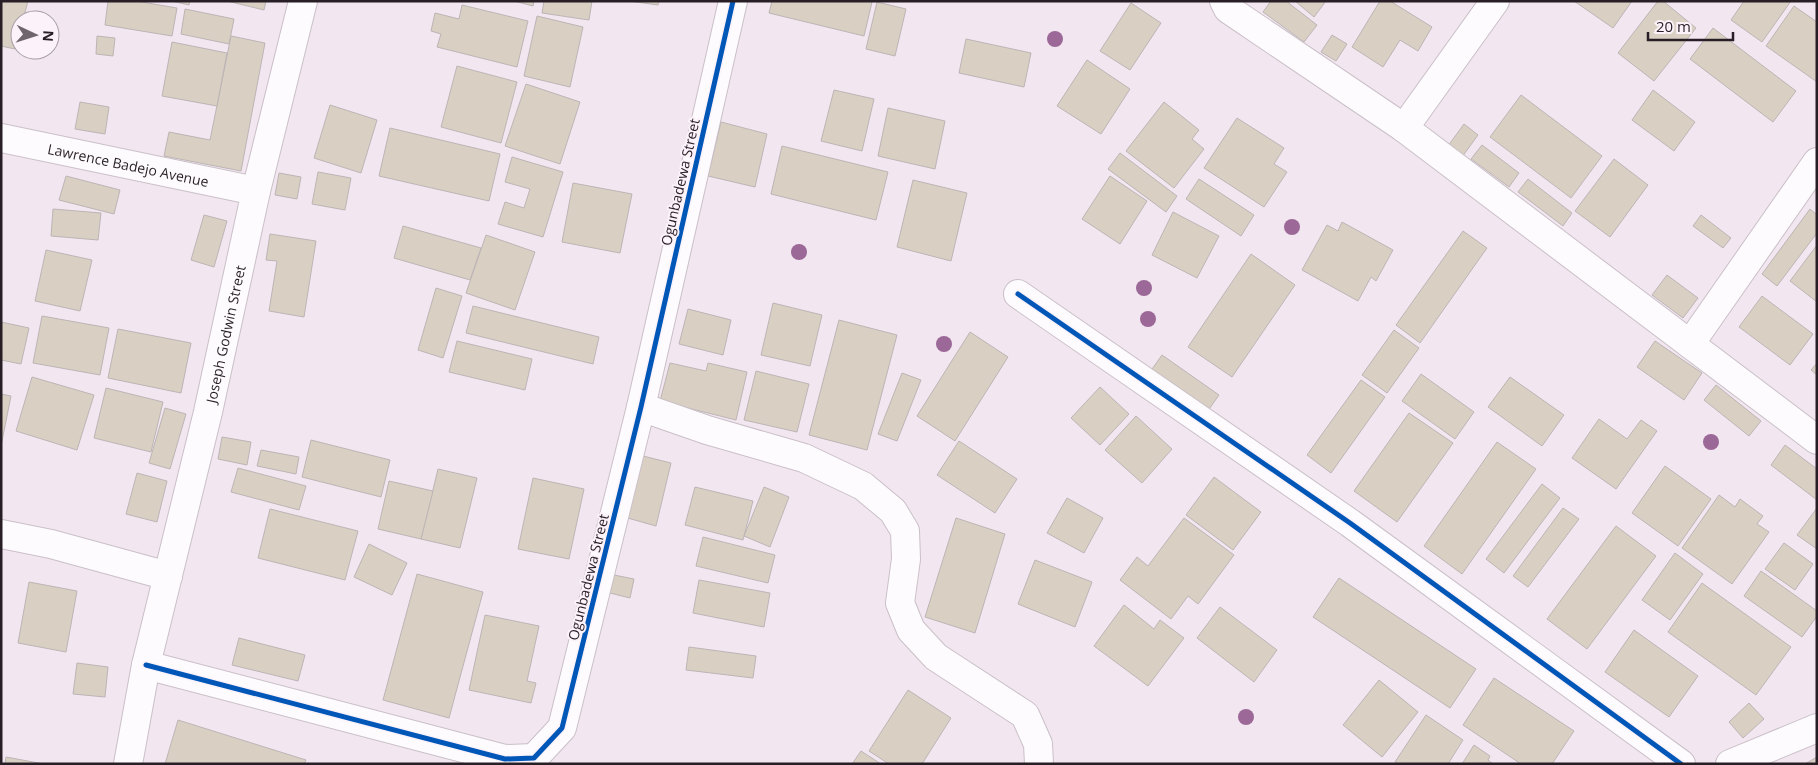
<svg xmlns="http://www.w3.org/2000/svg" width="1818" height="765" viewBox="0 0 1818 765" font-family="'Open Sans',sans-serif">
<rect width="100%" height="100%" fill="#f2e6f0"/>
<!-- building -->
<g fill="#d9d0c3" stroke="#bcb5b5">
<polygon points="1,1 28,1 23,20 20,20 20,30 15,49 1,46"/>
<polygon points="108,1 136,1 177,8 172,36 105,25"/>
<polygon points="172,1 190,1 189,5"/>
<polygon points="227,1 266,1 264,10"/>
<polygon points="514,1 534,1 533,6"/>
<polygon points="544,1 592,1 589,20 542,13"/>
<polygon points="629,1 659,1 658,5"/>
<polygon points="772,1 868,1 872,2 864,36 769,13"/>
<polygon points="1271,1 1286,1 1317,25 1304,42 1263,12"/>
<polygon points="1295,1 1326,1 1314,17"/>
<polygon points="1380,1 1390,1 1432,27 1418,51 1400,40 1383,67 1352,47"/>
<polygon points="1574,1 1632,1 1613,28"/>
<polygon points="1658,1 1663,1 1696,28 1654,81 1618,53"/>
<polygon points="1744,1 1791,1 1762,42 1731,20"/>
<polygon points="877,2 906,9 895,56 866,49"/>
<polygon points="1131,3 1161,23 1130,70 1100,51"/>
<polygon points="462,5 528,21 517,67 437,47 441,34 431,31 435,13 459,19"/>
<polygon points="1794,6 1817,22 1817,82 1766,46"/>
<polygon points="185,9 234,19 229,44 181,34"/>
<polygon points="537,16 583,27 570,87 524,76"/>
<polygon points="1713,28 1796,91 1773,122 1690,59"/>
<polygon points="1332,35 1347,44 1336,61 1321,52"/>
<polygon points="97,36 115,38 113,56 96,54"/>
<polygon points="231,36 265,43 241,171 164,156 169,132 210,140"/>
<polygon points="966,39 1031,53 1024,87 959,73"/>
<polygon points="172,42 227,53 217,106 162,96"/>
<polygon points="1087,60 1130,89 1101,134 1057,106"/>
<polygon points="457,66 517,82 501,143 441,127"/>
<polygon points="526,84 580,102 560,164 505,146"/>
<polygon points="834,90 874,99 862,151 821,141"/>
<polygon points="1653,90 1695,122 1674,151 1632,120"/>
<polygon points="1521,95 1602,156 1571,198 1490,137"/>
<polygon points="80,102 109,107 105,134 75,129"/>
<polygon points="1164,102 1199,130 1192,139 1204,149 1174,188 1126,151"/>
<polygon points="330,105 377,120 361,173 314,158"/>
<polygon points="888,108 945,121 935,169 878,156"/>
<polygon points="1237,118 1284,148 1274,164 1287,172 1264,207 1204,168"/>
<polygon points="721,122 767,134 755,187 708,176"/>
<polygon points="1464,124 1478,135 1462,157 1448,146"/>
<polygon points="390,128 500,154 489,201 379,176"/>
<polygon points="1482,145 1519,173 1509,187 1471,159"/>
<polygon points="782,146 888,172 876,220 771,194"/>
<polygon points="1120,153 1177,196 1166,212 1108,169"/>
<polygon points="512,157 563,172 543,237 498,224 505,202 524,208 530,189 505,182"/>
<polygon points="1614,159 1648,185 1610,237 1575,211"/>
<polygon points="318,172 351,178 345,210 312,204"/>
<polygon points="279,173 301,177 297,199 275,195"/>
<polygon points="66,176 120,190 114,214 59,200"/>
<polygon points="1110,176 1147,201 1120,244 1082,219"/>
<polygon points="1199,179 1254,215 1241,236 1186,199"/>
<polygon points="1528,179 1572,213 1563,226 1518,192"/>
<polygon points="913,180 967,193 951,261 897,247"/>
<polygon points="573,183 632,194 620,253 562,242"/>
<polygon points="53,209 101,213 98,240 51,236"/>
<polygon points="1810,209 1817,215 1817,233 1777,286 1762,274"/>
<polygon points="1173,212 1219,236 1197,278 1152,255"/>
<polygon points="204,215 227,221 214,267 191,260"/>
<polygon points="1701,215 1731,238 1723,248 1693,226"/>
<polygon points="1342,222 1393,250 1376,281 1371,277 1358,301 1302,270 1327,225 1338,231"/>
<polygon points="403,226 481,248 470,280 394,258"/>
<polygon points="1463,231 1487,248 1420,343 1396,325"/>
<polygon points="270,234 316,241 304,317 269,311 277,261 266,260"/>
<polygon points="486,235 535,252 515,310 466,293"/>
<polygon points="1817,245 1817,302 1790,281"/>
<polygon points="46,250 92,260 80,311 35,301"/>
<polygon points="1251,254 1295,285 1232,377 1188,347"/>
<polygon points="1667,275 1698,298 1683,318 1652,295"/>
<polygon points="436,288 462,296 443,358 418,350"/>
<polygon points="1762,296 1813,334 1790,365 1739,327"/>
<polygon points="773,303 822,315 810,366 761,355"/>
<polygon points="473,306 599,337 593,364 466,333"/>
<polygon points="688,309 731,320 723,355 679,344"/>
<polygon points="42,316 109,328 100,375 33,363"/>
<polygon points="839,320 897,335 867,450 809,435"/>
<polygon points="1,322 29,328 21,364 1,360"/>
<polygon points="118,329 191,343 181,393 108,378"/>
<polygon points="1394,330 1419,348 1387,393 1362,375"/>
<polygon points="970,332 1008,357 955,441 917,416"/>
<polygon points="457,341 532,359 525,390 449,372"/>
<polygon points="1655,341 1702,373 1684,400 1637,367"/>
<polygon points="1162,355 1219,395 1207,412 1150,372"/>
<polygon points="670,363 706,371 708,363 747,372 736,420 660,401"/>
<polygon points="1817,363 1817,375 1811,370"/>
<polygon points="756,371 809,384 797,432 744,420"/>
<polygon points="902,373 921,380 897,441 878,434"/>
<polygon points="1421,374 1474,412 1455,439 1402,401"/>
<polygon points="32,377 94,395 77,450 16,431"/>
<polygon points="1510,377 1564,415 1542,446 1488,407"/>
<polygon points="1361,380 1385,397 1331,473 1307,455"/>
<polygon points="1716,385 1761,421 1749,436 1704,400"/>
<polygon points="1100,387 1129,414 1100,445 1071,418"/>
<polygon points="106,388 163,402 151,452 94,438"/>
<polygon points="1,394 11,396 1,446"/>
<polygon points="165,408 186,414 170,469 149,463"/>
<polygon points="1409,413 1453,443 1397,522 1354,491"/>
<polygon points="1136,416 1172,449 1142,483 1105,450"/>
<polygon points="1599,419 1627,439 1641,420 1657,431 1616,489 1572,458"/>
<polygon points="222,437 251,442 247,465 218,459"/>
<polygon points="311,440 390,460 381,497 302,477"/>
<polygon points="959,441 1017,479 995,513 937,475"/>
<polygon points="1497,442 1536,469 1462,574 1424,546"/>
<polygon points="1785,445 1817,469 1817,500 1771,465"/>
<polygon points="261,450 299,457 296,474 257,466"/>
<polygon points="639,455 671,463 656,526 624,517"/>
<polygon points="1665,466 1711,499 1678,546 1632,513"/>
<polygon points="238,468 306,486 299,510 231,492"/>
<polygon points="438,469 477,478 460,548 421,539"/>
<polygon points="137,473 167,481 157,522 126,514"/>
<polygon points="1214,477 1261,512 1233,550 1186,515"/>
<polygon points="533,478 584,489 569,559 518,549"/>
<polygon points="389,481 433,491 421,539 378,529"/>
<polygon points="1542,484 1560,498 1504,573 1486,559"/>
<polygon points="695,487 753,501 743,540 685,525"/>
<polygon points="764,487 789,497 770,547 744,536"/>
<polygon points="1719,495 1735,507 1740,499 1763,516 1757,524 1769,532 1732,584 1682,548"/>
<polygon points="1067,498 1103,518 1084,553 1047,533"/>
<polygon points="1563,508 1579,519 1528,587 1513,576"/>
<polygon points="1817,508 1817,549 1797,535"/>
<polygon points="270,509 358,531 345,580 258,558"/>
<polygon points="956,518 1005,534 975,633 925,617"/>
<polygon points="1184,518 1234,555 1198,604 1188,596 1171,619 1120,580 1137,557 1148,566"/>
<polygon points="1616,526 1656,556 1587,649 1547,619"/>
<polygon points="703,537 775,555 768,583 696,566"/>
<polygon points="1784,543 1813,564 1795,590 1765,569"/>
<polygon points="369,544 407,563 392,595 354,577"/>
<polygon points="1675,553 1703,574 1670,620 1642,600"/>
<polygon points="1035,560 1092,582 1075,627 1018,604"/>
<polygon points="1761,571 1817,611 1817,616 1802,637 1744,596"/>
<polygon points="417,574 483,592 449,718 383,700"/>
<polygon points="614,575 634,579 630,598 610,593"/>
<polygon points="1339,578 1476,669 1450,708 1313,617"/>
<polygon points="699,580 770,593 764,627 693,613"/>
<polygon points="29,582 77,591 66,652 18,643"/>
<polygon points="1702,583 1791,647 1756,695 1668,632"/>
<polygon points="1124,605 1154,629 1160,620 1184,638 1148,686 1094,646"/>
<polygon points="1220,607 1277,650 1254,682 1197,638"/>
<polygon points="485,615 539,626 527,681 536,683 531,703 469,690"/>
<polygon points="1634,630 1698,676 1669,717 1605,672"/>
<polygon points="239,638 305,655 298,681 232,665"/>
<polygon points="689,647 756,656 753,678 686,670"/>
<polygon points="77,663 108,667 105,697 73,694"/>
<polygon points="1494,678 1574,731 1552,764 1521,764 1463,725"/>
<polygon points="1379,680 1418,712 1382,757 1343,725"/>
<polygon points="908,690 951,718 922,764 889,764 869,751"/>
<polygon points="1749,703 1764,719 1743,738 1729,722"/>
<polygon points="1426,715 1463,740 1448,764 1399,764 1395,762"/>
<polygon points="178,720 306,760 304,764 165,764"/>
<polygon points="1474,745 1490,756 1488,760 1493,764 1462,764"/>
<polygon points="861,751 881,764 852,764"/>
<polygon points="6,757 44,764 5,764"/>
<polygon points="1817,757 1817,764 1805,764"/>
</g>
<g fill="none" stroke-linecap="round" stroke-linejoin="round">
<!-- minor casing -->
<g stroke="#cac0c8" stroke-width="30">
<g id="minor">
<polyline points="1224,1 1228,9 1404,128 1817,440"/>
<polyline points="1404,128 1495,1"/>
<path id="s1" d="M1,138L256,191"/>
<polyline points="1018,294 1350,523 1681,764"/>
<polyline points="1690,344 1817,162"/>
<polyline points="641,407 707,430 804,458 863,486 893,511 905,531 906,559 900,603 911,630 936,657 1025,715 1038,744 1039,764"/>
<polyline points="1,534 51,544 168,576"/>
<polyline points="146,665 505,759 534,758 562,728 641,407 733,1"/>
<path id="s2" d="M128,764L146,665L208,412L256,191L303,1"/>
<polyline points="1730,764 1817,728"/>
</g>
</g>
<!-- minor -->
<use href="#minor" stroke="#fdfbfd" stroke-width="28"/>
<!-- cycleway casing -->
<g stroke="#fcf3fa" stroke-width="8">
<g id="cycleway">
<polyline points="1018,294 1350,523 1681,764"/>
<polyline points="146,665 505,759 534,758 562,728 641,407 733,1"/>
</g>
</g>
<!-- cycleway -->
<use href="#cycleway" stroke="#0057b8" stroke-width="5"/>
</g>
<!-- trees -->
<g fill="#9b6897">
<circle cx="1055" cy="39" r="8"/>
<circle cx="1292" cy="227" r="8"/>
<circle cx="799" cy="252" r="8"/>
<circle cx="1144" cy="288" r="8"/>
<circle cx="1148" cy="319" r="8"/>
<circle cx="944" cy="344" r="8"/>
<circle cx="1711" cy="442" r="8"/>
<circle cx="1246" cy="717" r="8"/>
</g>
<g text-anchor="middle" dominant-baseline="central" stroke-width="4" stroke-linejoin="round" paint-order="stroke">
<!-- street labels -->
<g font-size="14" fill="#281f26" stroke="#fcf3fa">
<text stroke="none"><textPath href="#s1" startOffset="130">Lawrence Badejo Avenue</textPath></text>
<text transform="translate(680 182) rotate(-77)">Ogunbadewa Street</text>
<text stroke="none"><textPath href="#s2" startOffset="441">Joseph Godwin Street</textPath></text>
<text transform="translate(588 577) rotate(-76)">Ogunbadewa Street</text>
</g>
</g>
<!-- border -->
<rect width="1818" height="765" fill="none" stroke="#281f26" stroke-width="5"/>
<!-- north arrow -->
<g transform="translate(35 35) rotate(94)"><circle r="24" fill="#fcf3fa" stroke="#a79ea5"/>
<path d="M0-4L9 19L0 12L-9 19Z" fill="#6f656d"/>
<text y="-8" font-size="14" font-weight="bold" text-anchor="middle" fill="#281f26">N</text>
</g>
<!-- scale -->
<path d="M1648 32v8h85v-8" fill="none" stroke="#281f26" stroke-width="2.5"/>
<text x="1656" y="32" font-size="15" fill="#281f26" stroke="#fcf3fa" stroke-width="4" paint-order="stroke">20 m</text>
</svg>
